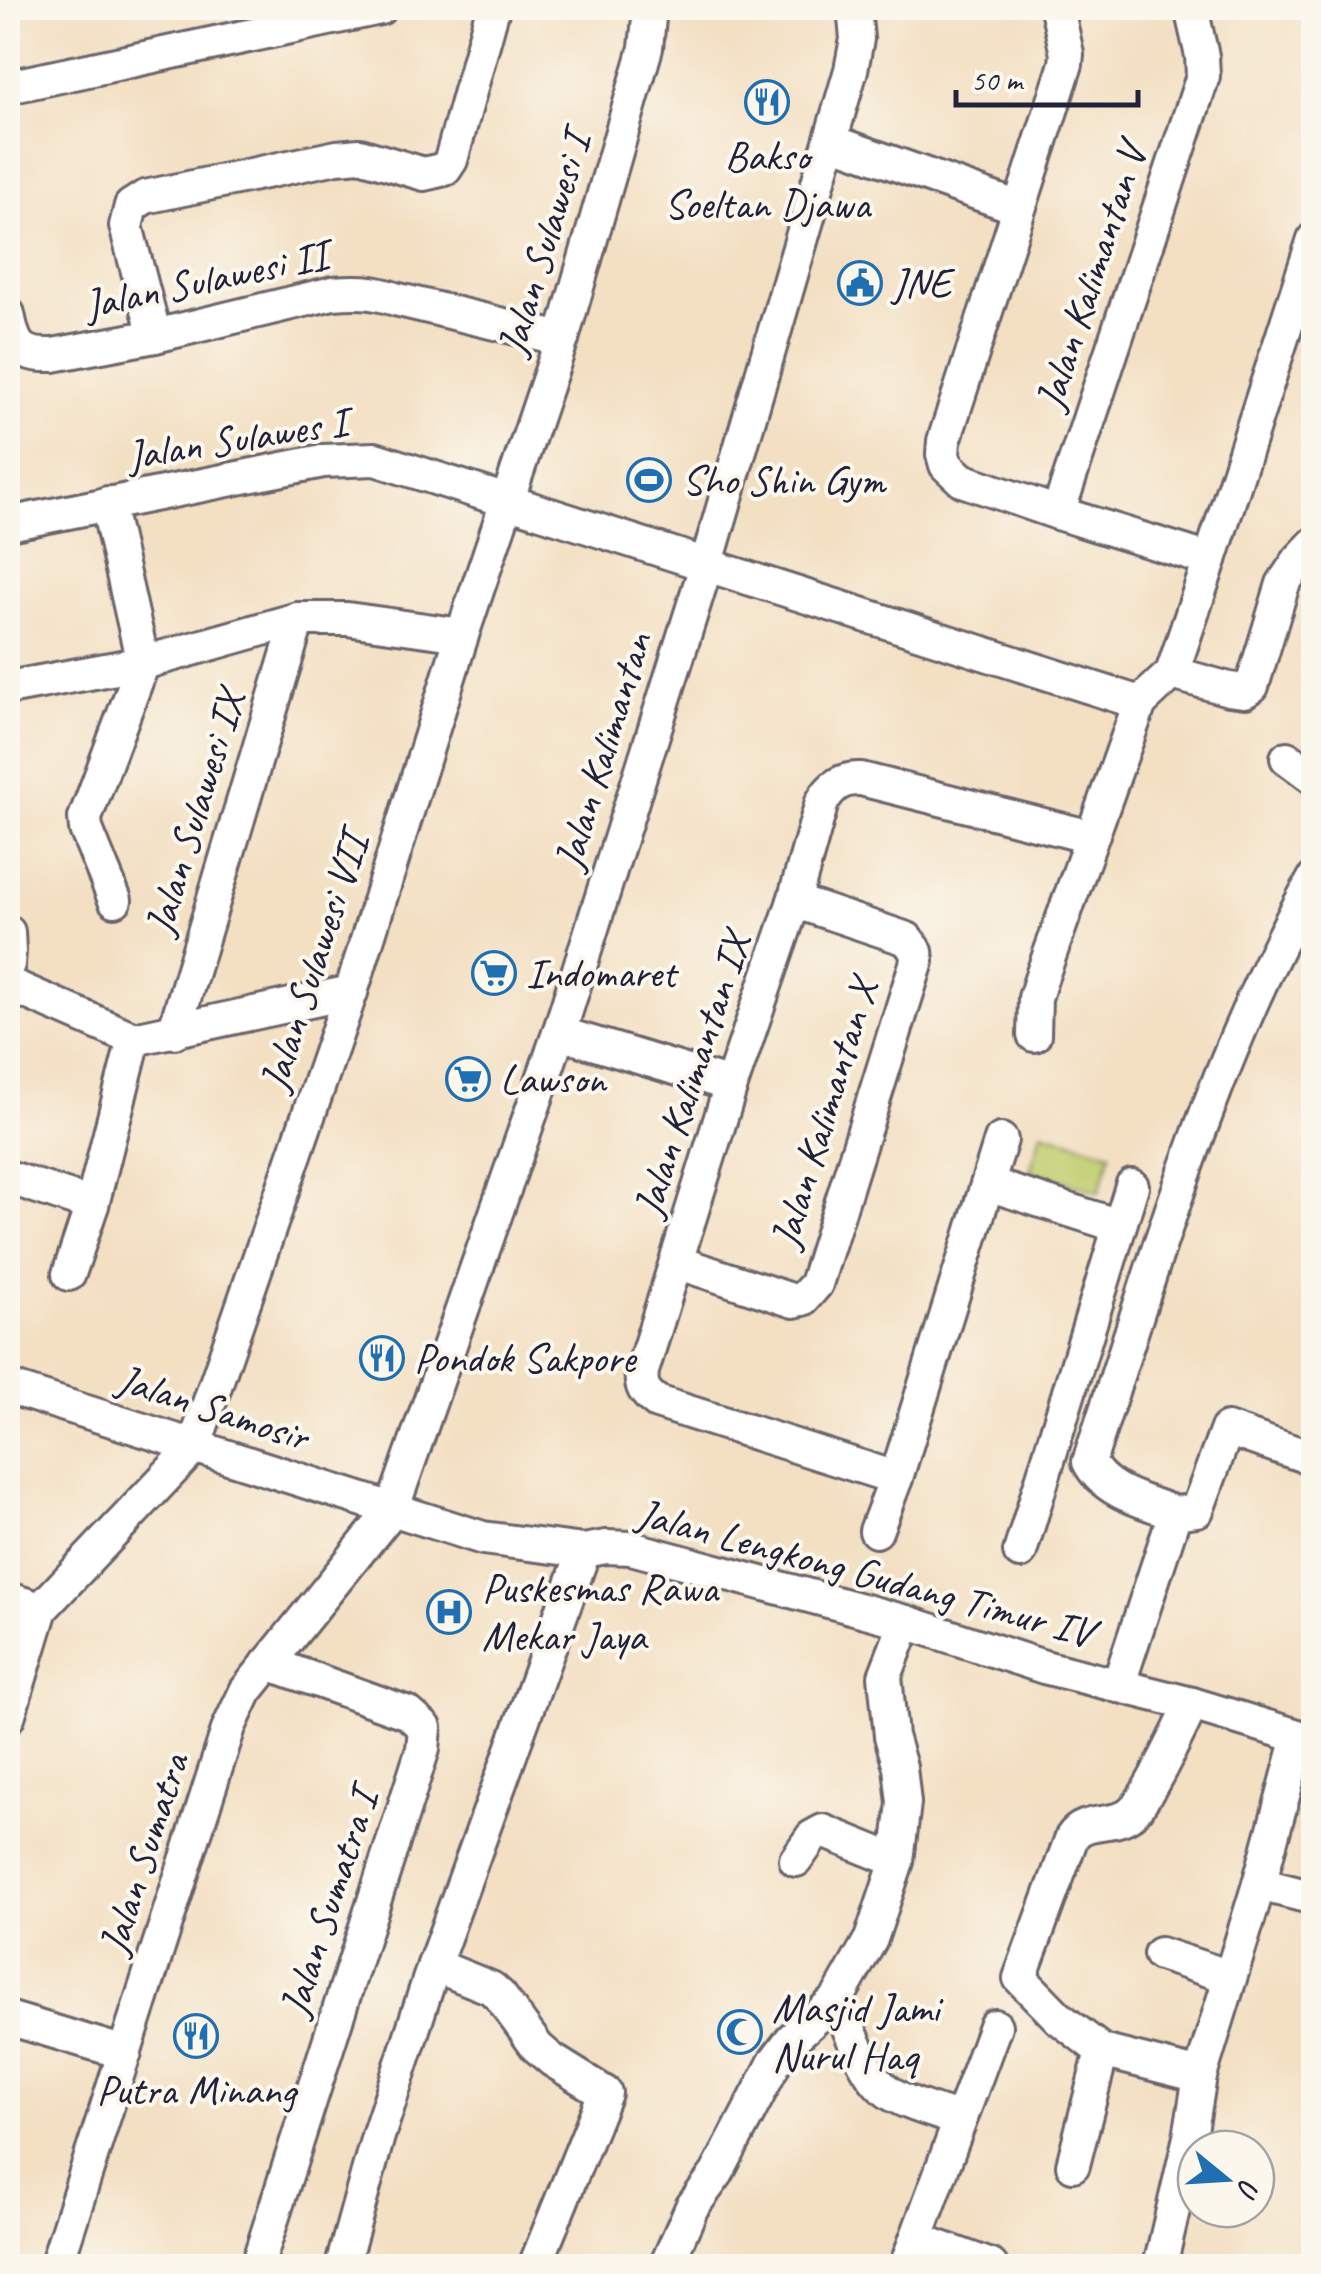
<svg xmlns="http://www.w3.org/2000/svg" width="1321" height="2274" viewBox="0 0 1321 2274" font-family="Caveat,sans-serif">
<rect width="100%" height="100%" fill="#fbf7ec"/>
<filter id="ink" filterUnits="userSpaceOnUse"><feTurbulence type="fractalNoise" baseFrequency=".01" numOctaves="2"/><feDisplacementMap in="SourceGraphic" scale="20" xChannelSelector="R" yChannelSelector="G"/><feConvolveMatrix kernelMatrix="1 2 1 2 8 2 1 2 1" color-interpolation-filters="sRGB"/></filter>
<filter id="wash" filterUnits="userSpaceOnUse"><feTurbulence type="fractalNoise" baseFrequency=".0048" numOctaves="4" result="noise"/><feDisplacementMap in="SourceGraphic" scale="40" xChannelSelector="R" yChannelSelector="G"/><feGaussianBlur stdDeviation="2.25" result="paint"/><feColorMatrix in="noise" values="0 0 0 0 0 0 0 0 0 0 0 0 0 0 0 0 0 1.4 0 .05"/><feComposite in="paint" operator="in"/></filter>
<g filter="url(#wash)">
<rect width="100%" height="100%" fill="#f3dfc2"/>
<!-- green -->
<polygon fill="#c1ce70" stroke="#727856" stroke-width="2.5" points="1042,1132 1111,1153 1099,1192 1030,1171"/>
</g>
<g filter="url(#ink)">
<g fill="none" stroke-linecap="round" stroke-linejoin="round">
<!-- minor casing -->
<g stroke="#6b646a" stroke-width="38">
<g id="minor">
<polyline points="1057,8 1067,54 1066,64 944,441 943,454 946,465 962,480 1058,513 1210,560"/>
<polyline points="8,87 380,8"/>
<polyline points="831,141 1019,208"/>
<path d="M8,314C14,345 18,356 53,355L155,336L333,293C355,291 373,291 395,299L562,339"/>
<polyline points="155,336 126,226 131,206 145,197 337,157 360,155 424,174 445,169 451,160 493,8"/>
<polyline points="107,503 143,663 85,818 86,829 115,900"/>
<polyline points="1058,513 1203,76 1202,56 1191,8"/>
<polyline points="8,524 323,461 375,459 1140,703 1172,673 1210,560 1314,239"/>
<polyline points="1172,673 1229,689 1245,691 1252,686 1283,584 1299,560 1314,544"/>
<polyline points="8,688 143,663 298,619 347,619 462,635"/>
<polyline points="1287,758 1314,778"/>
<polyline points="8,932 9,951 8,964"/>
<polyline points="8,984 134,1039 351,992"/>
<polyline points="174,1032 298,619"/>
<polyline points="559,1033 731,1085"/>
<polyline points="1034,1035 1035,998 1042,976 1140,703"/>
<polyline points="8,1177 92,1205"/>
<polyline points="988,1184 1119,1226"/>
<polyline points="676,1262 794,1301 803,1299 816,1284 917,961 916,951 907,939 794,901"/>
<polyline points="69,1274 92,1205 134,1039"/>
<polyline points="8,1387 483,1538 584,1551 606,1547 631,1548 906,1622 1044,1667 1192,1704 1314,1741"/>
<path d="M896,1478L657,1402C645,1393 640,1387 642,1371L731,1085L794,901L822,802C831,786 842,778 861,779L1091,837"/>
<path d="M1175,1513C1144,1501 1105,1493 1089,1462C1154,1267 1212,1057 1314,879"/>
<polyline points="876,1531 896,1478 1001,1140"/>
<polyline points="1020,1552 1132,1186"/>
<polyline points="8,1599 41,1609"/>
<polyline points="1118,1686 1175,1513 1197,1510 1227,1429 1314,1459"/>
<path d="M1192,1704C1180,1728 1147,1802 1129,1815C1112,1827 1084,1818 1072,1837L1020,1978L1059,2018L1102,2051L1200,2076L1259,1884L1299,1737"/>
<polyline points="8,1717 41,1609 194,1447 351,992 462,635 562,339 646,48 650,8"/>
<polyline points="796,1860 812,1837 823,1831 897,1861"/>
<polyline points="1259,1884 1314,1898"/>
<polyline points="1160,1954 1230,1977"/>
<polyline points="434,1965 491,1988 500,1996 537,2047 552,2060 605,2093 535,2266"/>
<path d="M837,1999C848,2024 863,2073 886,2090C904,2104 938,2112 960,2120"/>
<polyline points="8,2018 125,2053"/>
<polyline points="1073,2165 1102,2051"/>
<polyline points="917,2239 991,2266"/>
<polyline points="56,2266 229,1727 246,1691 392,1510 559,1033 706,566 851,70 857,39 854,8"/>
<polyline points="257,2266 423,1749 425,1728 408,1713 268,1663"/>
<polyline points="342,2266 378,2136 434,1965 584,1551"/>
<polyline points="666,2266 692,2207 717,2173 776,2060 792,2039 837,1999 871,1939 897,1861 904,1803 900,1767 891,1736 885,1676 906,1622"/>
<polyline points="906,2266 995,2026"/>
<polyline points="1160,2266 1190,2137 1200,2076"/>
</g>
</g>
<!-- minor -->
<use href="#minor" stroke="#fff" stroke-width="32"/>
</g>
</g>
<!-- icons -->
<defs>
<g id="restaurant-ring" transform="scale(2.25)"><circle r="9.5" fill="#fbf7ec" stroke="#1f6fb2" stroke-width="1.5"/><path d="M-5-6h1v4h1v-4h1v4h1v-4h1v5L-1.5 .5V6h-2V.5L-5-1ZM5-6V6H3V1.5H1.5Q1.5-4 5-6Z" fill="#1f6fb2"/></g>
<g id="civic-ring" transform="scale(2.25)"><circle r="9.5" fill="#fbf7ec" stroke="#1f6fb2" stroke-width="1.5"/><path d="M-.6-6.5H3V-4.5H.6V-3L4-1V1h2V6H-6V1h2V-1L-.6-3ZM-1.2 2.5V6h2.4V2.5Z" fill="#1f6fb2"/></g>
<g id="stadium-ring" transform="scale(2.25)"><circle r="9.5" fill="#fbf7ec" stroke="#1f6fb2" stroke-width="1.5"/><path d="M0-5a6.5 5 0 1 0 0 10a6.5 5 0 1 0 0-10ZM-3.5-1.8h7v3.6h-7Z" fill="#1f6fb2"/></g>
<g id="supermarket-ring" transform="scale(2.25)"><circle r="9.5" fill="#fbf7ec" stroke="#1f6fb2" stroke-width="1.5"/><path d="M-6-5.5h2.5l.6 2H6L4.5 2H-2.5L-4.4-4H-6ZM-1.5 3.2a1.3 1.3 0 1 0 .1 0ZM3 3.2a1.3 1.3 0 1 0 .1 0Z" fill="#1f6fb2"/></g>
<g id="hospital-ring" transform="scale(2.25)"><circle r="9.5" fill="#fbf7ec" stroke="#1f6fb2" stroke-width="1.5"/><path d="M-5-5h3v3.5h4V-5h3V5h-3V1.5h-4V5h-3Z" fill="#1f6fb2"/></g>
<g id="mosque-ring" transform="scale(2.25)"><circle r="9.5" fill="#fbf7ec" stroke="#1f6fb2" stroke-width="1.5"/><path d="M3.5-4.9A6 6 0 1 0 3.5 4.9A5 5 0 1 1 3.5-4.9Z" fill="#1f6fb2"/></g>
</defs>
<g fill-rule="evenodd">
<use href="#restaurant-ring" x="767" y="102"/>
<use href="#civic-ring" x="860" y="283"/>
<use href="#stadium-ring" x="649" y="480"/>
<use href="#supermarket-ring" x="494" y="973"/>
<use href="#supermarket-ring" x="468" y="1079"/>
<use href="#restaurant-ring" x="382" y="1358"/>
<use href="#hospital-ring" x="449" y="1612"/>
<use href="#mosque-ring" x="740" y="2032"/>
<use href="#restaurant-ring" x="196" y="2036"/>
</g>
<g text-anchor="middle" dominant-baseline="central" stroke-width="8" stroke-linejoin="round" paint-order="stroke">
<!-- poi labels -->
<g font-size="42" fill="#22223b" stroke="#fbf7ec" text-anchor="start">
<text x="767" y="156" text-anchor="middle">Bakso<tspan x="767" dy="48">Soeltan Djawa</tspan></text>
<text x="892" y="283">JNE</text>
<text x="682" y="480">Sho Shin Gym</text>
<text x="526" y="973">Indomaret</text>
<text x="500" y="1079">Lawson</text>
<text x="414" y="1358">Pondok Sakpore</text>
<text x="482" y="1588">Puskesmas Rawa<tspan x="482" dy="48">Mekar Jaya</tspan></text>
<text x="772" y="2008">Masjid Jami<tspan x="772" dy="48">Nurul Haq</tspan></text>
<text x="196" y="2090" text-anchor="middle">Putra Minang</text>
</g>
<!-- street labels -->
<g font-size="42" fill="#22223b" stroke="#fbf7ec">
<text transform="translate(544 244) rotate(-73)">Jalan Sulawesi I</text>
<text transform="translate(1091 277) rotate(-72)">Jalan Kalimantan V</text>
<text transform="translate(206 280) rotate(-12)">Jalan Sulawesi II</text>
<text transform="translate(237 439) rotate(-9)">Jalan Sulawes I</text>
<text transform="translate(603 751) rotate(-73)">Jalan Kalimantan</text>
<text transform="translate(195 813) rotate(-73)">Jalan Sulawesi IX</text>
<text transform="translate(314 962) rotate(-72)">Jalan Sulawesi VII</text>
<text transform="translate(692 1075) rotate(-72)">Jalan Kalimantan IX</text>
<text transform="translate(824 1114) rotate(-73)">Jalan Kalimantan X</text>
<text transform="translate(213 1408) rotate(18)">Jalan Samosir</text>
<text transform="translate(865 1573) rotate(15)">Jalan Lengkong Gudang Timur IV</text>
<text transform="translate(144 1854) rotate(-72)">Jalan Sumatra</text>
<text transform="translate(329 1903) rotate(-72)">Jalan Sumatra I</text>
</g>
</g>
<!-- margin -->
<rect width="1321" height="2274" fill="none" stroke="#fbf7ec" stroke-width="40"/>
<!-- north arrow -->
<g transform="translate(1226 2179) rotate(108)"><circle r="48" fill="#fbf7ec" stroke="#a4a2a5" stroke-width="2.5"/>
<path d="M0-8L18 38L0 25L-18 38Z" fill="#1f6fb2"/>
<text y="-15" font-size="28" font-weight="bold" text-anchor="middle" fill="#22223b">U</text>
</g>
<!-- scale -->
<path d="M956 90v15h182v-15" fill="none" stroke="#22223b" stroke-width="5"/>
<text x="971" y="90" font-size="30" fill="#22223b" stroke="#fbf7ec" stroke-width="8" paint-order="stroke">50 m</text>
</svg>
